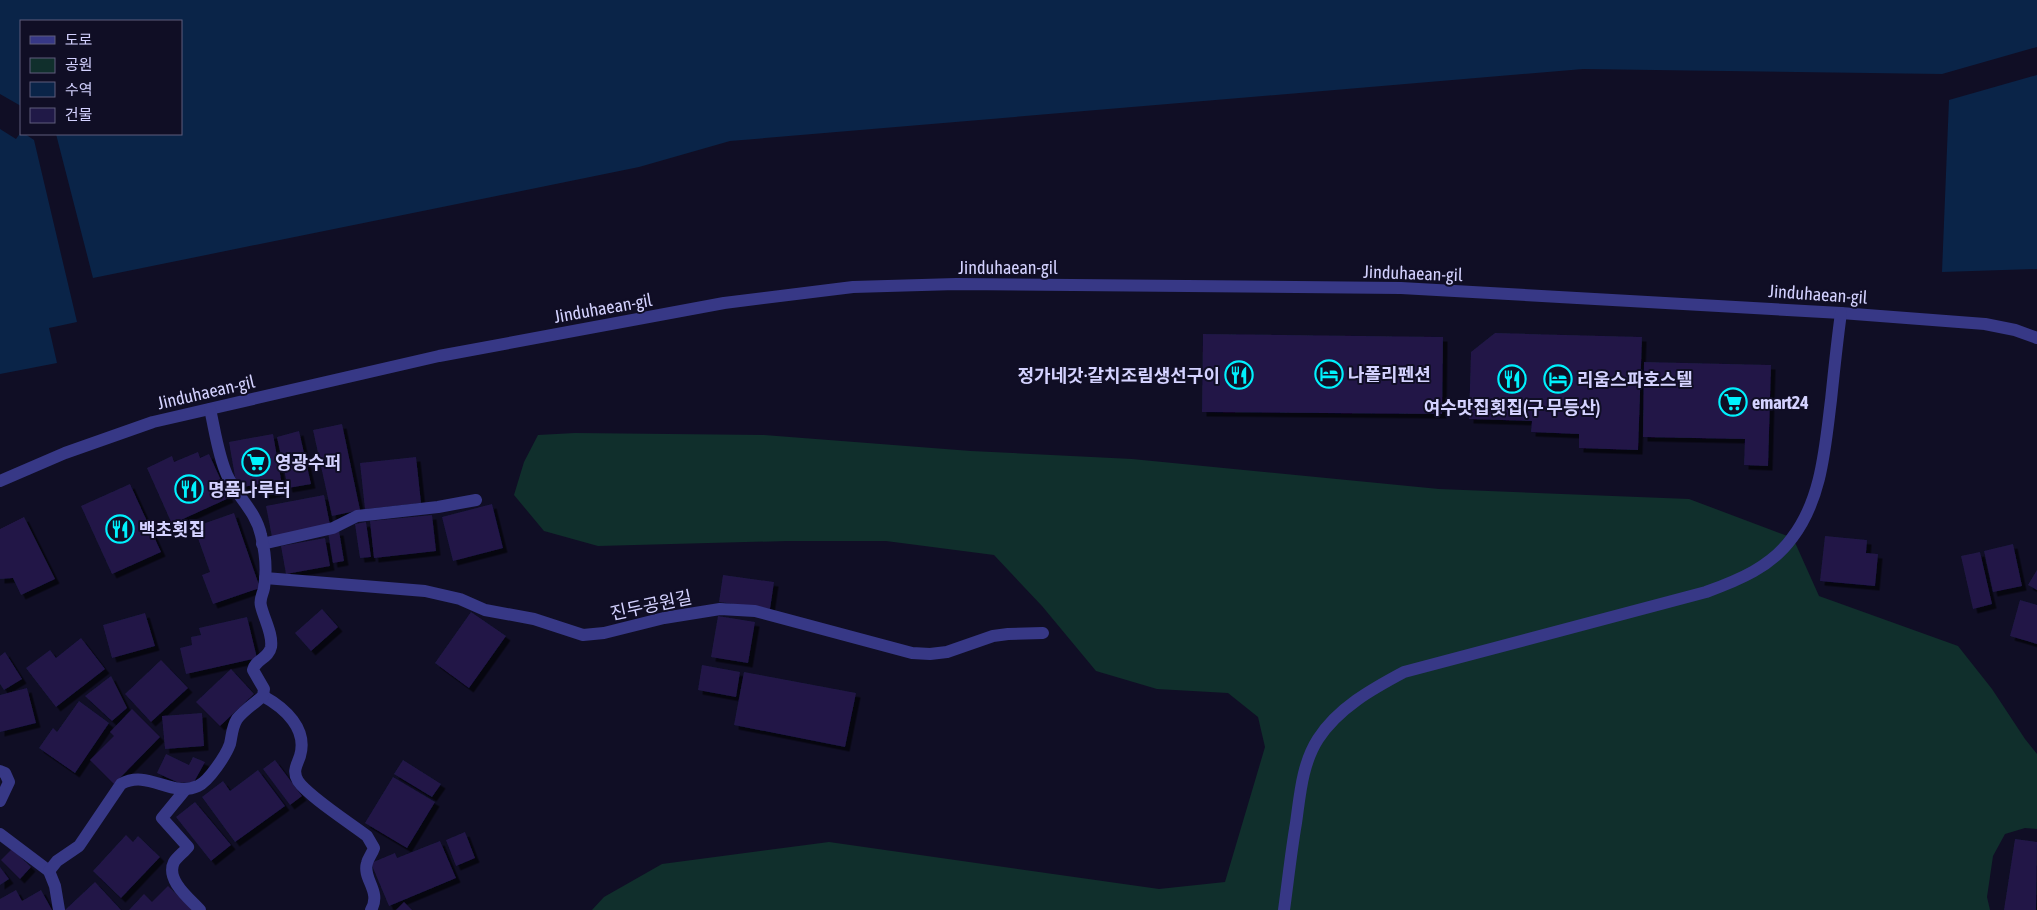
<svg xmlns="http://www.w3.org/2000/svg" width="2037" height="910" viewBox="0 0 2037 910" font-family="'Asap Condensed','Noto Sans KR',sans-serif">
<defs>
<filter id="shadow"><feDropShadow dx="4.5" dy="4.5" stdDeviation="0" flood-color="#0009"/></filter>
</defs>
<rect width="100%" height="100%" fill="#100e25"/>
<!-- green -->
<polygon fill="#102f2c" points="575,433 764,435 971,451 1132,459 1439,489 1689,499 1793,538 1819,596 1958,646 1992,689 2025,739 2037,754 2037,829 2025,828 2005,834 1993,856 1987,897 1990,910 592,910 604,897 662,864 829,842 1159,889 1225,882 1265,747 1258,717 1228,693 1157,689 1096,671 1042,606 994,555 886,541 787,541 598,546 544,531 514,495 524,462 538,435"/>
<!-- water -->
<g fill="#0a2448">
<polygon points="0,0 2037,0 2037,47 1942,74 1583,69 730,141 639,167 93,278 56,134 181,134 181,21 21,21 21,106 0,94"/>
<polygon points="2037,75 2037,269 1942,272 1949,100"/>
<polygon points="0,129 16,139 21,132 21,134 25,134 34,140 77,322 49,328 57,363 0,374"/>
</g>
<!-- building -->
<g fill="#201947" filter="url(#shadow)">
<polygon points="1495,333 1642,337 1638,450 1579,448 1579,434 1531,432 1532,421 1469,419 1471,352"/>
<polygon points="1203,334 1443,337 1442,414 1202,412"/>
<polygon points="1644,362 1771,365 1768,466 1744,465 1745,439 1643,437"/>
<polygon points="342,424 360,510 332,516 313,430"/>
<polygon points="299,431 311,484 288,488 277,437"/>
<polygon points="273,434 283,491 263,495 260,484 237,488 229,442"/>
<polygon points="198,452 200,458 209,454 229,498 172,524 147,468 172,456 174,462"/>
<polygon points="416,457 421,503 365,509 360,463"/>
<polygon points="130,484 161,552 112,574 81,506"/>
<polygon points="324,495 330,525 272,537 266,506"/>
<polygon points="492,504 503,548 453,561 442,517"/>
<polygon points="234,513 260,588 213,604 202,575 210,572 194,527"/>
<polygon points="432,515 436,551 374,558 370,521"/>
<polygon points="24,517 55,579 21,595 13,578 0,579 0,529"/>
<polygon points="366,522 371,557 360,558 355,524"/>
<polygon points="339,531 344,561 333,563 328,532"/>
<polygon points="1825,536 1867,540 1866,553 1878,554 1875,586 1820,581"/>
<polygon points="325,538 330,566 286,574 281,546"/>
<polygon points="2013,544 2022,586 1993,592 1984,551"/>
<polygon points="1980,552 1992,604 1973,609 1961,556"/>
<polygon points="2037,570 2037,590 2028,585"/>
<polygon points="723,575 774,582 770,609 719,602"/>
<polygon points="2020,600 2037,605 2037,644 2010,636"/>
<polygon points="322,609 338,627 311,651 295,633"/>
<polygon points="471,612 506,636 469,688 435,663"/>
<polygon points="145,613 155,646 112,658 103,625"/>
<polygon points="718,616 755,622 748,663 711,657"/>
<polygon points="247,617 257,658 186,674 180,648 192,645 191,637 201,635 199,628"/>
<polygon points="81,638 105,669 56,707 26,668 50,650 56,658"/>
<polygon points="5,652 22,679 4,690 0,684 0,656"/>
<polygon points="161,660 188,688 151,722 125,694"/>
<polygon points="702,665 740,672 736,697 698,690"/>
<polygon points="231,669 254,694 220,726 196,702"/>
<polygon points="744,672 856,693 845,747 734,725"/>
<polygon points="111,676 127,708 112,721 85,696"/>
<polygon points="27,688 36,723 0,732 0,695"/>
<polygon points="79,701 109,723 75,773 39,748 53,728 57,732"/>
<polygon points="132,709 160,737 114,784 90,760 114,736 110,732"/>
<polygon points="202,713 204,746 165,749 162,716"/>
<polygon points="166,754 189,765 193,757 205,762 194,782 179,783 157,773"/>
<polygon points="275,760 302,796 290,805 263,769"/>
<polygon points="403,760 441,784 432,797 394,774"/>
<polygon points="258,770 285,806 235,842 202,797 223,781 230,791"/>
<polygon points="393,777 435,802 407,848 365,823"/>
<polygon points="195,802 231,845 211,861 176,817"/>
<polygon points="465,832 475,858 456,866 446,840"/>
<polygon points="126,835 133,842 138,836 160,857 121,898 93,871"/>
<polygon points="2015,839 2037,842 2036,910 2004,910"/>
<polygon points="440,841 456,878 389,906 371,863 395,853 397,858"/>
<polygon points="12,849 31,867 20,879 1,860"/>
<polygon points="0,867 9,879 0,885"/>
<polygon points="95,882 121,910 65,910"/>
<polygon points="168,886 193,910 129,910 144,894 152,902"/>
<polygon points="16,890 22,901 41,890 52,910 0,910 0,899"/>
<polygon points="404,902 412,910 396,910"/>
</g>
<g fill="none" stroke-linecap="round" stroke-linejoin="round">
<!-- minor -->
<g stroke="#373886" stroke-width="12">
<polyline points="0,481 65,453 153,422 439,356 724,303 853,287 956,284 1401,288 1841,313 1985,324 2015,330 2037,338"/>
<polyline points="262,544 333,528 357,516 438,507 476,500"/>
<polyline points="265,578 425,591 460,599 485,610 534,619 583,635 604,633 664,618 720,609 755,611 912,653 930,654 947,652 993,636 1008,634 1043,633"/>
<path d="M263,696C285,708 308,729 300,756C297,765 292,771 298,781C308,796 350,823 367,836L374,848C372,854 368,858 367,863C362,879 382,891 371,910"/>
<polyline points="0,771 5,773 9,782 0,801"/>
<path d="M185,790L162,818L188,847C184,852 177,857 174,862C165,880 190,899 200,910"/>
<polyline points="0,834 49,871 55,886 59,910"/>
<path d="M49,871L57,861L79,846L121,784C148,769 171,798 198,786C209,781 226,755 230,744C232,735 232,727 237,719C244,710 255,703 263,696L264,689L253,670C255,660 269,658 271,647C273,634 264,619 261,606C259,599 263,594 264,588C267,571 265,551 261,535C256,511 237,497 227,475C218,455 215,431 210,409"/>
<path d="M1284,910C1288,881 1291,852 1296,823C1300,795 1302,764 1318,739C1338,708 1372,689 1404,672L1706,592C1739,580 1771,567 1792,538C1822,499 1825,447 1831,400C1834,371 1837,342 1841,313"/>
</g>
</g>
<!-- icons -->
<defs>
<g id="hotel-ring" transform="scale(1.4375)"><circle r="9.5" fill="#100e25" stroke="#00f1fd" stroke-width="1.5"/><path d="M-6-4.5h1.5V1H6V5H4.5V3h-9V5H-6ZM-4 0a1.8 1.8 0 1 1 3.6 0ZM.5 0V-2.5h3Q6-2.5 6 0Z" fill="#00f1fd"/></g>
<g id="restaurant-ring" transform="scale(1.4375)"><circle r="9.5" fill="#100e25" stroke="#00f1fd" stroke-width="1.5"/><path d="M-5-6h1v4h1v-4h1v4h1v-4h1v5L-1.5 .5V6h-2V.5L-5-1ZM5-6V6H3V1.5H1.5Q1.5-4 5-6Z" fill="#00f1fd"/></g>
<g id="supermarket-ring" transform="scale(1.4375)"><circle r="9.5" fill="#100e25" stroke="#00f1fd" stroke-width="1.5"/><path d="M-6-5.5h2.5l.6 2H6L4.5 2H-2.5L-4.4-4H-6ZM-1.5 3.2a1.3 1.3 0 1 0 .1 0ZM3 3.2a1.3 1.3 0 1 0 .1 0Z" fill="#00f1fd"/></g>
</defs>
<g fill-rule="evenodd">
<use href="#hotel-ring" x="1329" y="374"/>
<use href="#restaurant-ring" x="1239" y="375"/>
<use href="#restaurant-ring" x="1512" y="379"/>
<use href="#hotel-ring" x="1558" y="379"/>
<use href="#supermarket-ring" x="1733" y="402"/>
<use href="#supermarket-ring" x="256" y="462"/>
<use href="#restaurant-ring" x="189" y="489"/>
<use href="#restaurant-ring" x="120" y="529"/>
</g>
<g text-anchor="middle" dominant-baseline="central" stroke-width="4" stroke-linejoin="round" paint-order="stroke">
<!-- street labels -->
<g font-size="18" fill="#d4d2ff" stroke="#100e25">
<text x="1008" y="267">Jinduhaean-gil</text>
<text transform="translate(1413 273) rotate(2)">Jinduhaean-gil</text>
<text transform="translate(1818 294) rotate(4)">Jinduhaean-gil</text>
<text transform="translate(603 308) rotate(-10)">Jinduhaean-gil</text>
<text transform="translate(206 392) rotate(-13)">Jinduhaean-gil</text>
<text transform="translate(651 605) rotate(-12)">진두공원길</text>
</g>
<!-- poi labels -->
<g font-size="18" font-weight="bold" fill="#d4d2ff" stroke="#100e25" text-anchor="start">
<text x="1348" y="374">나폴리펜션</text>
<text x="1220" y="375" text-anchor="end">정가네갓·갈치조림생선구이</text>
<text x="1577" y="379">리움스파호스텔</text>
<text x="1752" y="402">emart24</text>
<text x="1512" y="407" text-anchor="middle">여수맛집횟집(구 무등산)</text>
<text x="275" y="462">영광수퍼</text>
<text x="208" y="489">명품나루터</text>
<text x="139" y="529">백초횟집</text>
</g>
</g>
<!-- legend -->
<rect x="20" y="20" width="162" height="115" fill="#100e25" stroke="#5e5c7c"/>
<rect x="30" y="36" width="25" height="8" fill="#373886" stroke="#5e5c7c"/>
<text x="65" y="45" font-size="15" fill="#d4d2ff">도로</text>
<rect x="30" y="58" width="25" height="15" fill="#102f2c" stroke="#5e5c7c"/>
<text x="65" y="70" font-size="15" fill="#d4d2ff">공원</text>
<rect x="30" y="82" width="25" height="15" fill="#0a2448" stroke="#5e5c7c"/>
<text x="65" y="95" font-size="15" fill="#d4d2ff">수역</text>
<rect x="30" y="108" width="25" height="15" fill="#201947" stroke="#5e5c7c"/>
<text x="65" y="120" font-size="15" fill="#d4d2ff">건물</text>
</svg>
